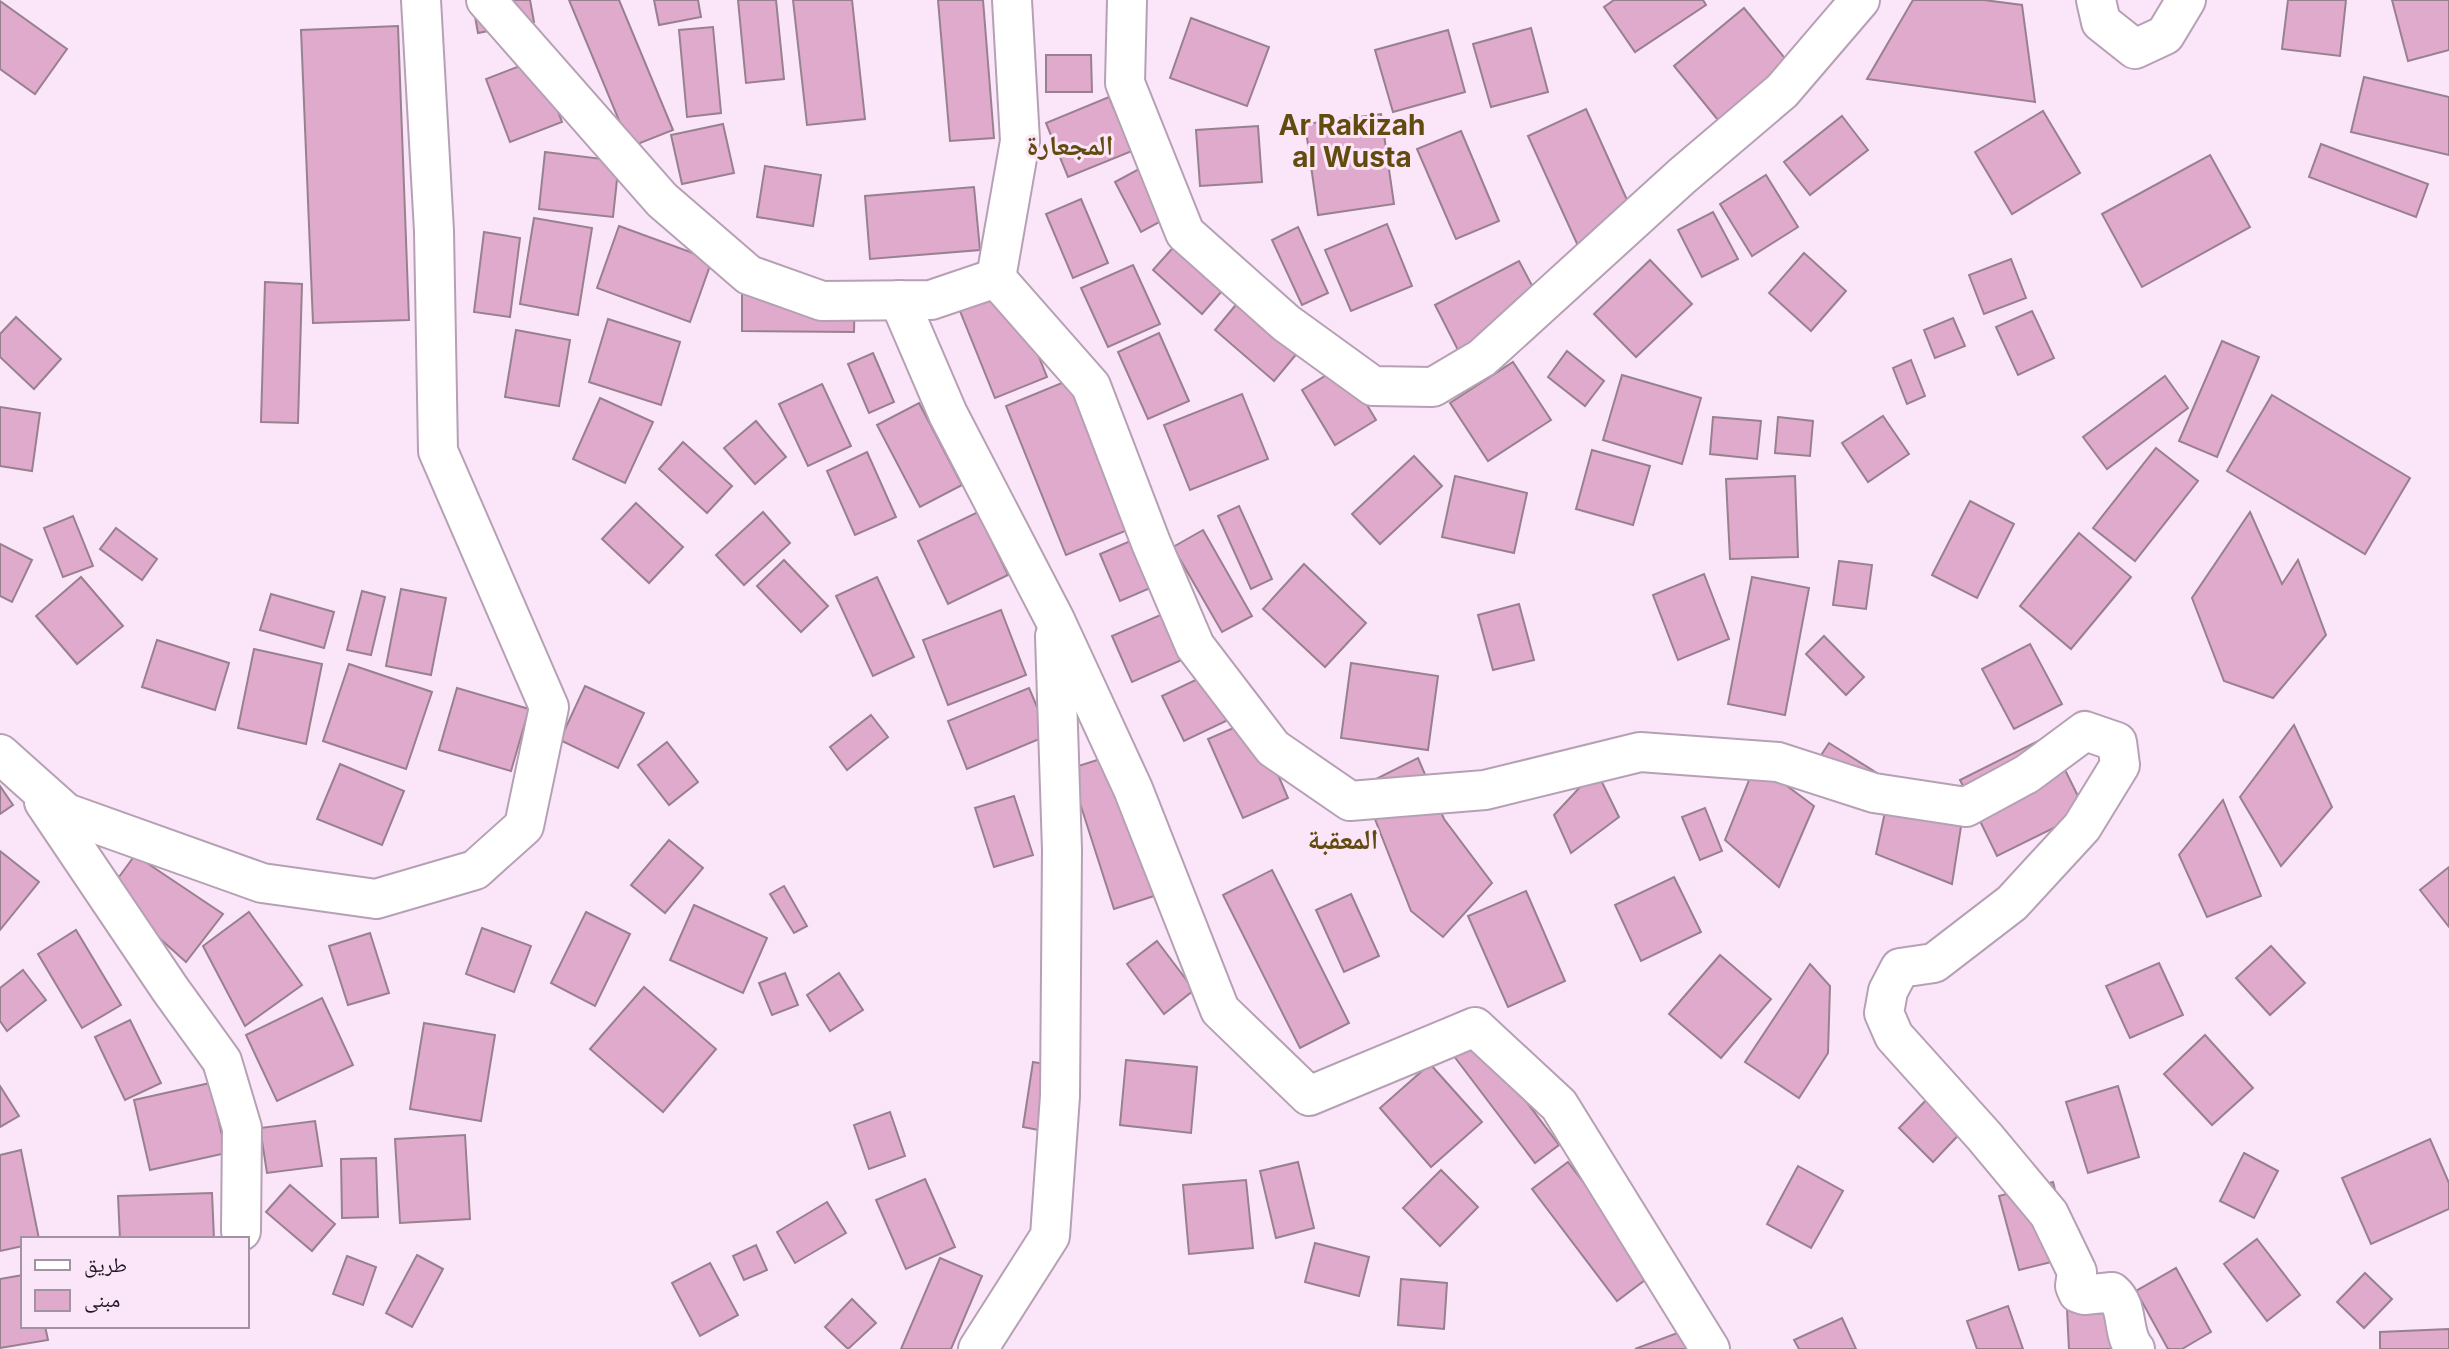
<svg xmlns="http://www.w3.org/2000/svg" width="2449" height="1349" viewBox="0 0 2449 1349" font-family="Inter,'Noto Naskh Arabic',sans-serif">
<rect width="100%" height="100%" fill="#fbe5f9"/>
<!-- building -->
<g fill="#e0aacc" stroke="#98808f" stroke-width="2">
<polygon points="472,0 530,0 534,22 478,33"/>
<polygon points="569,0 619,0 673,130 630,147"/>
<polygon points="654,0 698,0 701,17 659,25"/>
<polygon points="738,0 776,0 784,79 746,83"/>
<polygon points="793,0 852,0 865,119 807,125"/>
<polygon points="938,0 983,0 994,138 950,141"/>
<polygon points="1614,0 1703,0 1706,5 1635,52 1604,7"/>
<polygon points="1913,0 1984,0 2022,5 2035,102 1867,79"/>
<polygon points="2288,0 2346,0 2340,56 2282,49"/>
<polygon points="2392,0 2449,0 2449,50 2408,61"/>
<polygon points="0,1 67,49 35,94 0,69"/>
<polygon points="1744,8 1801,78 1731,136 1674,66"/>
<polygon points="1191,18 1269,47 1247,106 1170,78"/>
<polygon points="398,26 409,320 313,323 301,30"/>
<polygon points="713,27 721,113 687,117 679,30"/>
<polygon points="1531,28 1548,92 1491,107 1473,44"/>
<polygon points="1448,30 1465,92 1393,112 1375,50"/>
<polygon points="1046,55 1091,55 1092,92 1046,92"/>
<polygon points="538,59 562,122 510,142 486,79"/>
<polygon points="2364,77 2449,97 2449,155 2351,132"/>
<polygon points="1109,97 1132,151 1068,177 1046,123"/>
<polygon points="1586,109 1637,222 1579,248 1528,136"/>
<polygon points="2043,111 2080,173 2012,214 1975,152"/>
<polygon points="1381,114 1394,204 1318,215 1305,124"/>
<polygon points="1842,116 1868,150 1810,195 1784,162"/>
<polygon points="723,124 734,173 682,184 671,135"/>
<polygon points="1258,126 1262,182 1200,186 1196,130"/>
<polygon points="1461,131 1499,221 1456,239 1417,149"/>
<polygon points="2321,144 2428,184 2416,217 2309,177"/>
<polygon points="545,152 619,161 613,217 539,209"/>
<polygon points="2210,155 2250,227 2142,287 2102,214"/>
<polygon points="1163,156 1189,206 1141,232 1115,182"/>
<polygon points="765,166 821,175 813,226 757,217"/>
<polygon points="1766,175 1798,227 1752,256 1720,204"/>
<polygon points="974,187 980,250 870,259 865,196"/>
<polygon points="1081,199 1108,263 1073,278 1046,214"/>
<polygon points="1713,212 1738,259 1702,277 1678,230"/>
<polygon points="534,218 592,228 578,315 520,304"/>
<polygon points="1387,224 1412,286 1351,311 1325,250"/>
<polygon points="619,226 712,260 690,322 597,288"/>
<polygon points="1298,227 1328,293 1302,305 1272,240"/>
<polygon points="484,232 520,238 510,317 474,312"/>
<polygon points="1179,241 1228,284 1202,314 1153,270"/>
<polygon points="1804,253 1846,291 1811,331 1769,293"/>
<polygon points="2011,259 2026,298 1984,314 1969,275"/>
<polygon points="1650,260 1692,304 1636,357 1594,314"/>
<polygon points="1519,261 1546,312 1461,356 1435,305"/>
<polygon points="1133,265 1160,324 1108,347 1081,288"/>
<polygon points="265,282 302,284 298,423 261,422"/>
<polygon points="742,287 855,287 854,332 742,331"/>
<polygon points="1249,289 1308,340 1274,381 1215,330"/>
<polygon points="1012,290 1047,377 995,398 960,311"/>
<polygon points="2032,311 2054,358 2018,375 1996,327"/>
<polygon points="16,317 61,359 34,389 0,357 0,334"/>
<polygon points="1953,318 1965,346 1935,358 1924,330"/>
<polygon points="608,319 680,342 661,405 589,382"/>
<polygon points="516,330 570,340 559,406 505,397"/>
<polygon points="1159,333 1189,401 1148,419 1118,352"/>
<polygon points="2222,341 2259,357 2217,457 2179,441"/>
<polygon points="1567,351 1604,381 1585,406 1548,377"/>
<polygon points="873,353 894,402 869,413 848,364"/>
<polygon points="1911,360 1925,396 1907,404 1893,368"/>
<polygon points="1513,362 1551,420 1488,461 1450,403"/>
<polygon points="1343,365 1376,420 1335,445 1302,390"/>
<polygon points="1622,375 1701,398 1682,464 1603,440"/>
<polygon points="2165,376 2188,408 2107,469 2083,437"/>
<polygon points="1069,380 1130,529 1066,555 1006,406"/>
<polygon points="822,384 851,446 808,466 779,404"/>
<polygon points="1242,394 1268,459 1190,490 1164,425"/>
<polygon points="2272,395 2410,478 2365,554 2227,471"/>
<polygon points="600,398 653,422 625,483 573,459"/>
<polygon points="919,403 962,485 920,507 877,425"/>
<polygon points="0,407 40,413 32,471 0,466"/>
<polygon points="1883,416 1909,454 1868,482 1842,443"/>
<polygon points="1713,417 1761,421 1757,459 1710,454"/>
<polygon points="1778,417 1813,421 1810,456 1775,453"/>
<polygon points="756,421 786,457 755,484 724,448"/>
<polygon points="683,442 732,486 707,513 659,469"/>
<polygon points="2156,448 2198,481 2135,561 2093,528"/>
<polygon points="1592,450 1650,466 1633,525 1576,509"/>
<polygon points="867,452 896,517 855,535 827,471"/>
<polygon points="1414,456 1442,486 1380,544 1352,514"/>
<polygon points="1455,476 1527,493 1514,553 1442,537"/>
<polygon points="1795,476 1798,557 1730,559 1726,479"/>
<polygon points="1970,501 2014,524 1977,598 1932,575"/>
<polygon points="636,503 683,547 649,583 602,539"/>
<polygon points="1239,506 1272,579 1251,589 1218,516"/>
<polygon points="763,512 790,543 744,585 716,555"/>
<polygon points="978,512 1008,575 948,604 918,541"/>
<polygon points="2250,512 2282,584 2298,560 2326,635 2273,698 2224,681 2192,598"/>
<polygon points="73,516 93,566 63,577 44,528"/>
<polygon points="116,528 157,559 142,580 100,549"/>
<polygon points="1203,530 1252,616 1222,632 1173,547"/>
<polygon points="2079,533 2131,577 2071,649 2020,606"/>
<polygon points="1142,536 1162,583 1120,601 1100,554"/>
<polygon points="0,544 32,560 12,602 0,596"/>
<polygon points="784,560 828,606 801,632 757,586"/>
<polygon points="1839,561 1872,565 1866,609 1833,605"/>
<polygon points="1304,564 1366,623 1325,667 1263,609"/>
<polygon points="1704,574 1729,639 1678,660 1653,595"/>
<polygon points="81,577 123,626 77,664 36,616"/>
<polygon points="877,577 914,657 873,676 836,596"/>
<polygon points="1752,577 1809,588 1785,715 1728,704"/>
<polygon points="401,589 446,598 431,675 386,666"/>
<polygon points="362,591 385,597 371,655 347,650"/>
<polygon points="271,594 334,612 324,648 260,630"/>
<polygon points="1519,604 1534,660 1493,670 1478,615"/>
<polygon points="1001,610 1026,675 948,705 923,640"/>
<polygon points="1165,613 1184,659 1132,682 1112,636"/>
<polygon points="1824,636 1864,677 1846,695 1806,654"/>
<polygon points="157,640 229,663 215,710 142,687"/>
<polygon points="2030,644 2062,704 2014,729 1982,669"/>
<polygon points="254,649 322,664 306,744 238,728"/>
<polygon points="1351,663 1438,676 1428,750 1341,738"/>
<polygon points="349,664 432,692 406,769 323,741"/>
<polygon points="1206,675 1228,720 1184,741 1162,696"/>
<polygon points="585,686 644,713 618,768 560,740"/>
<polygon points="457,688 529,709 511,771 439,750"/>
<polygon points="1029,688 1049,735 967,769 948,721"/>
<polygon points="871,715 888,737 847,770 830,747"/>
<polygon points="1254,719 1288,798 1243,818 1208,739"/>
<polygon points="2294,725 2332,807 2281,866 2240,797"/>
<polygon points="2048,736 2086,812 1997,856 1960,780"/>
<polygon points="667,742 698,782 669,805 638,765"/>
<polygon points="1829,743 1885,778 1818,760"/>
<polygon points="1113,755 1157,895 1114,909 1069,769"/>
<polygon points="1418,758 1444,819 1492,883 1443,937 1411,911 1362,786"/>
<polygon points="1756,763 1814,806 1779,887 1725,840"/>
<polygon points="340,764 404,791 382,845 317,819"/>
<polygon points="1596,770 1619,817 1571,853 1554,815"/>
<polygon points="1891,784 1962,820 1952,884 1876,854"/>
<polygon points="0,786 13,805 0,814"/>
<polygon points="1014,796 1033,855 994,867 975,808"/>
<polygon points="2223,800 2261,896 2207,917 2179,855"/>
<polygon points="1705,808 1722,851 1700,860 1682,817"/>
<polygon points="669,840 703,868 665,913 631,885"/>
<polygon points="0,851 39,882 0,930"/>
<polygon points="135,855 223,914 186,962 108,892"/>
<polygon points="2449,867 2449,927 2420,890"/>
<polygon points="1272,870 1349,1023 1300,1048 1223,895"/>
<polygon points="1674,877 1701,932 1641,961 1615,905"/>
<polygon points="784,886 807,926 794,933 770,894"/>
<polygon points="1526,891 1565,981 1508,1007 1468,916"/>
<polygon points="1351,894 1379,956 1344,972 1316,910"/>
<polygon points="694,905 767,938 743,993 670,960"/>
<polygon points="249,912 302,985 245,1026 203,946"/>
<polygon points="586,912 630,934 595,1006 551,983"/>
<polygon points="482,928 531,946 514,992 466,974"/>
<polygon points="76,930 121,1005 82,1028 38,954"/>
<polygon points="370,933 389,993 348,1005 329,946"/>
<polygon points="1157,941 1194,990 1164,1014 1127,964"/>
<polygon points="2271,946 2305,983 2270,1015 2236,978"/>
<polygon points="1720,955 1771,999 1721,1058 1669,1014"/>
<polygon points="2159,963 2183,1015 2130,1038 2106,986"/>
<polygon points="1810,964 1830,986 1828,1053 1799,1098 1745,1062"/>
<polygon points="23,970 46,1000 7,1031 0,1021 0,988"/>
<polygon points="785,973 798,1005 772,1015 759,983"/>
<polygon points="839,973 863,1010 830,1031 807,995"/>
<polygon points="644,987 716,1049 663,1112 590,1049"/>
<polygon points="322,998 353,1065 277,1101 246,1035"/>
<polygon points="130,1020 161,1083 125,1100 95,1037"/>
<polygon points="424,1023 495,1035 481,1121 410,1109"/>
<polygon points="1468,1024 1559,1145 1535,1163 1444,1043"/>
<polygon points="2205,1035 2253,1088 2212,1125 2164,1074"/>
<polygon points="1126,1060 1197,1067 1191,1133 1120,1125"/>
<polygon points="1033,1062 1070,1068 1059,1134 1023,1127"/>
<polygon points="1430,1064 1482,1122 1431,1167 1380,1108"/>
<polygon points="210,1083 226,1153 150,1170 134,1100"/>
<polygon points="0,1086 19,1116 0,1127"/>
<polygon points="2118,1086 2139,1157 2088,1173 2066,1102"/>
<polygon points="1934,1092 1968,1125 1933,1162 1899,1128"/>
<polygon points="890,1112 905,1156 869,1169 854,1125"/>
<polygon points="315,1121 322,1166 267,1173 260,1128"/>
<polygon points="465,1135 470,1219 400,1223 395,1139"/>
<polygon points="2430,1139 2449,1183 2449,1209 2371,1244 2342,1178"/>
<polygon points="21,1150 39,1239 23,1239 23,1246 0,1251 0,1155"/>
<polygon points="2244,1153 2278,1171 2254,1218 2220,1201"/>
<polygon points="376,1158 378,1217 342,1218 341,1159"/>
<polygon points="1298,1162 1314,1228 1276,1238 1260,1171"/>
<polygon points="1568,1162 1653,1274 1617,1301 1532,1189"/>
<polygon points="1798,1166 1843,1191 1811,1248 1767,1224"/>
<polygon points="1441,1170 1478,1207 1440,1246 1403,1208"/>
<polygon points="925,1179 955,1247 906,1269 876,1200"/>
<polygon points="1246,1180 1253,1248 1189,1254 1183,1185"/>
<polygon points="2053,1182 2072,1257 2019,1270 1999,1196"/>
<polygon points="290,1185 335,1224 312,1251 266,1212"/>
<polygon points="212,1193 214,1239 120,1239 118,1196"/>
<polygon points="827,1202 846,1233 795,1263 777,1232"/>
<polygon points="2257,1239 2300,1295 2267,1321 2224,1264"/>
<polygon points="1315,1243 1369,1257 1359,1296 1305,1282"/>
<polygon points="756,1245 767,1270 744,1280 733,1256"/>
<polygon points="417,1255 443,1269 412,1327 386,1313"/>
<polygon points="347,1256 376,1267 363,1305 333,1294"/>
<polygon points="940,1258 982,1276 951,1349 901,1349"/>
<polygon points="710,1263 738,1315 700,1336 672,1283"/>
<polygon points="2176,1268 2211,1332 2182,1349 2168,1349 2136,1291"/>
<polygon points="2365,1273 2392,1299 2364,1328 2337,1302"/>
<polygon points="23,1275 23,1326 45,1326 48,1340 0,1348 0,1279"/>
<polygon points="1401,1279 1447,1283 1444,1329 1398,1325"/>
<polygon points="852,1299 876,1323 848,1349 825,1327"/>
<polygon points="2008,1306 2023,1349 1977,1349 1967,1321"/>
<polygon points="2117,1306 2119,1349 2069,1349 2067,1309"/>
<polygon points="1842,1318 1856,1349 1799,1349 1794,1340"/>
<polygon points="1688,1329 1696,1349 1635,1349"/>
<polygon points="2449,1329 2449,1349 2380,1349 2380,1332"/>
</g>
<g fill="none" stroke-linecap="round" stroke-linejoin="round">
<!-- street casing -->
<g stroke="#b6a1b4" stroke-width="42">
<g id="street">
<polyline points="486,0 662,200 749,275 822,301 931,300 996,278"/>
<polyline points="1127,0 1125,83 1185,233 1286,323 1373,386 1433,387 1482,358 1682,176 1782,91 1860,0"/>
<polyline points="2096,0 2101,22 2135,49 2165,35 2186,0"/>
<path d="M996,278L1091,386L1151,543L1195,646L1273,748L1350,801L1485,790L1640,752L1778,762L1874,793L1966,807L2027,774L2085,731L2117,742L2120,765L2082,827L2012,903L1934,963L1900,968L1888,991L1884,1013L1894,1036L1984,1136L2049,1214L2077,1272L2075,1286L2078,1293L2084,1295L2112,1292C2130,1307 2121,1333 2135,1349"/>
<polyline points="996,278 1020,141 1012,0"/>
<polyline points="899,300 948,414 1055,620 1133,789 1220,1010 1309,1096 1475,1027 1559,1105 1710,1349"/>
<polyline points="0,754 66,813 262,883 376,899 475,870 524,826 549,707 438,451 434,231 421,0"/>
<polyline points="44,802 170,989 222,1061 242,1128 241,1231"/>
<polyline points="978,1349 1050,1236 1060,1096 1062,850 1055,636"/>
</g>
</g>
<!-- street -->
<use href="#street" stroke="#fff" stroke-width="38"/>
</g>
<g text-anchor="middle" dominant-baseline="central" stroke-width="6" stroke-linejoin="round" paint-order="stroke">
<!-- district labels -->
<g font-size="28" font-weight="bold" fill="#624b0f" stroke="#fbe5f9">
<text x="1352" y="125">Ar Rakizah<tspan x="1352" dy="32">al Wusta</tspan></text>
<text x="1070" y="145">المجعارة</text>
<text x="1343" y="839">المعقبة</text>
</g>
</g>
<!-- legend -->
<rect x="21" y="1237" width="228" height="91" fill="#fbe5f9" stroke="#a393a2" stroke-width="2"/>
<rect x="35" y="1260" width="35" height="10" fill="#ffffff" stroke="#a393a2" stroke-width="2"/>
<text x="84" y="1272" font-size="21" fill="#201820">طريق</text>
<rect x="35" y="1290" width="35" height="21" fill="#e0aacc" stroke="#a393a2" stroke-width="2"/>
<text x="84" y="1307" font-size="21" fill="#201820">مبنى</text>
</svg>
